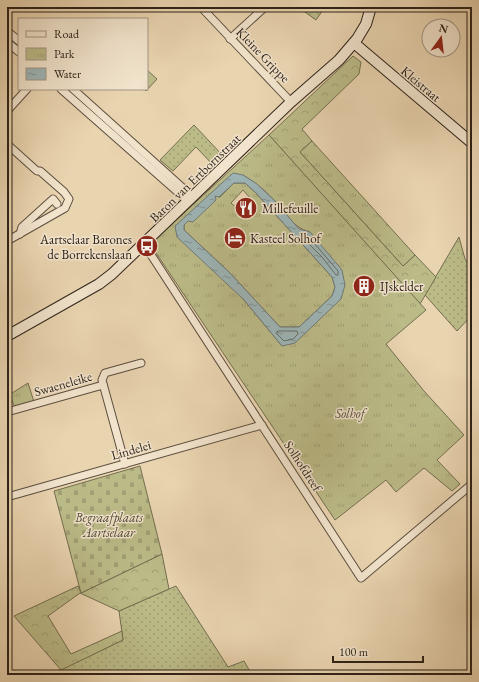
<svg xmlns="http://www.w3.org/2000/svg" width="479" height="682" viewBox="0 0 479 682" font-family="'EB Garamond',serif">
<defs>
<pattern id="grass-dots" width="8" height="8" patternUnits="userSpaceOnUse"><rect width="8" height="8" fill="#bb8"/><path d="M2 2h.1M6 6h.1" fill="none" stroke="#a1a075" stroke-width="1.8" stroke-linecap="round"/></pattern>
<pattern id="forest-crowns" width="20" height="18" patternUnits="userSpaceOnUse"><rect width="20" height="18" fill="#bb8"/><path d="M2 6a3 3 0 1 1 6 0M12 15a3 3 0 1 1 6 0" fill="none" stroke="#a1a075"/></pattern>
<pattern id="cemetery-stones" width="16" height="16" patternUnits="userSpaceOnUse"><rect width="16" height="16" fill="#bb8"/><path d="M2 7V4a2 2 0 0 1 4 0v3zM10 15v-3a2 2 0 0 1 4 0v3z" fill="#a1a075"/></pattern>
<pattern id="park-tufts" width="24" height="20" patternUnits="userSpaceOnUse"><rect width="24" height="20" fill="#bb8"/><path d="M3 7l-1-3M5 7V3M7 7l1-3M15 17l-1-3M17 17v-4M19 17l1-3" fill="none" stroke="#a1a075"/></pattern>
<pattern id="water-ripples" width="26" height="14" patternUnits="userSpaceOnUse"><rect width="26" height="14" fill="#9db5b7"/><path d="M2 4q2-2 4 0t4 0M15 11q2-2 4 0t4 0" fill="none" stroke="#809394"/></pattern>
</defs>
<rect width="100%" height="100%" fill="#e9d4b0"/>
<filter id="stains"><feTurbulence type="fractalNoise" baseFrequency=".005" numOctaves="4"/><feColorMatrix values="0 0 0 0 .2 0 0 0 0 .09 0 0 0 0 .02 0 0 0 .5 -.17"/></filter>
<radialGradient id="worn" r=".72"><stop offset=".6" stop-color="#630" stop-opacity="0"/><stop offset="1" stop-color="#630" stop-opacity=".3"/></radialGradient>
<!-- grass -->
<g fill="url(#grass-dots)" stroke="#746e50">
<polygon points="298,7 325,7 316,20"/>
<polygon points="194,125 225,158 216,168 196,147 173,171 160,160"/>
<polygon points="459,237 465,259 472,270 472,315 457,331 425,295"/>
<polygon points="176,586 228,667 244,661 252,675 59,675 55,672 123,640 119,611"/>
</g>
<!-- forest -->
<g fill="url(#forest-crowns)" stroke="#746e50">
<polygon points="353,56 361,62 359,74 302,129 312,141 300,152 403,266 415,255 436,277 420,304 269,135"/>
<polygon points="162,554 169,589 119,611 80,593 48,616 71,654 122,631 123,640 61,670 14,616 78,586 81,593"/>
</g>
<!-- cemetery -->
<polygon fill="url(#cemetery-stones)" stroke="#746e50" points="140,466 162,554 81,593 54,491"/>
<!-- park -->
<g fill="url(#park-tufts)" stroke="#746e50" fill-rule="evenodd">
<path d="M269,135L426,310L386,344L424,391L464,435L437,460L460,484L452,491L424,468L396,492L386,480L335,520L150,244ZM243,175C254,182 264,189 273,199C286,212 291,227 310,232L345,285L282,346L244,300L176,226Z"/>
<polygon points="312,141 415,255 403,266 300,152"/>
<path d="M234,183H245L256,193L332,277L335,287L332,296L299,327H280L229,272L184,230V225L188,221L215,196L220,197ZM243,190L250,198L239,210L231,203Z"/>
<polygon points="28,383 34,402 15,407 9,395"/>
</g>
<!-- garden -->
<polygon fill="#bb8" stroke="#746e50" points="147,70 157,79 146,91 144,89 147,89"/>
<!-- water -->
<path fill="url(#water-ripples)" stroke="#707a78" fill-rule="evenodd" d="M233,173L243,175L257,184L273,199L299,229L310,232L342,270L345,285L341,299L295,343L282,346L244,300L177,237L175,226ZM234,183H245L256,193L332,277L335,287L332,296L299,327H280L229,272L184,230V225L188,221L193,222L216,200L215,196L219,197Z"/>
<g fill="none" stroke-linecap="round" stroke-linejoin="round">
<!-- shore -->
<g stroke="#656c68" stroke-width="1">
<polygon points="303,235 308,236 338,271 338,275 336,275 322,257 303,238"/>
<polygon points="278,331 297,331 298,334 293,339 284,341 277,334"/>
</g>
<!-- street casing -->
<g stroke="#5c4e3f" stroke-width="9">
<g id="street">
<polyline points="201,7 291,102"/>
<polyline points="7,31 19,41"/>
<polyline points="230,39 265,7"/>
<polyline points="7,42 19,52"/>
<polyline points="61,89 188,201"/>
<polyline points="73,89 193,197"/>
<polyline points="7,111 27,89"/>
<polyline points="7,144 37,171 40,171 64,192 69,199 65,208 7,241"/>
<polyline points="20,234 22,227 53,199 57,204"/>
<polyline points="144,244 361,578 472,484"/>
<polyline points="7,412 103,385"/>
<polyline points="125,464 102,380 105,373 141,363"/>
<polyline points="7,497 262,425"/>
</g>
</g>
<!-- secondary casing -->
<g stroke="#2d2219" stroke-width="12">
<g id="secondary">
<polyline points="354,43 472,143"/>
<polyline points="7,336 99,284 112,274 291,102 339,60 357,39 366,24 371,7"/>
</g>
</g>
<!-- street -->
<use href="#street" stroke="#f1e3cc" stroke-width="7"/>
<!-- secondary -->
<use href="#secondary" stroke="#f1e3cc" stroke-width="10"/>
</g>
<!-- icons -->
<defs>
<g id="restaurant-disc" transform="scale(1.15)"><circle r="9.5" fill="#8f2418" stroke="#f1e3cc"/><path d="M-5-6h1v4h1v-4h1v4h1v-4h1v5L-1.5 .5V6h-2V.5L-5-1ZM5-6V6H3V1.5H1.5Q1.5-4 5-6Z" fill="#fff"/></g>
<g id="hotel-disc" transform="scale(1.15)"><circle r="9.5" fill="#8f2418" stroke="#f1e3cc"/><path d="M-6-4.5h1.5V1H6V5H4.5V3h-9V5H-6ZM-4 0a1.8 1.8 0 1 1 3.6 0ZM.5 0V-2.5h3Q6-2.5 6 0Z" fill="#fff"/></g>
<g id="bus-disc" transform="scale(1.15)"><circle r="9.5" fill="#8f2418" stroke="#f1e3cc"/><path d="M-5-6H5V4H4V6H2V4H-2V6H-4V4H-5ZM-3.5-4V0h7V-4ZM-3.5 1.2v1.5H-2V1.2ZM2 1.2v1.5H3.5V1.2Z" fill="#fff"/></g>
<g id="building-disc" transform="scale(1.15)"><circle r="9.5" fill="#8f2418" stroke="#f1e3cc"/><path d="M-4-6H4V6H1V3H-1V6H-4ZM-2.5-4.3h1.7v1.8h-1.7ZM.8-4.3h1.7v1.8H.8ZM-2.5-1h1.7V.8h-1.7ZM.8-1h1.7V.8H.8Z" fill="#fff"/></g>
</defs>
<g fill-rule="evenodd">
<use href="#restaurant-disc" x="246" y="208"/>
<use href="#hotel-disc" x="235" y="238"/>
<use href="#bus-disc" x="147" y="246"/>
<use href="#building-disc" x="364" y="286"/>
</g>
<g text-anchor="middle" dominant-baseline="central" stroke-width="3" stroke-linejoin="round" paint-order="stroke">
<!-- street labels -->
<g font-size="13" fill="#2d2219" stroke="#f1e3cc">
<text transform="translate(263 55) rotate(46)">Kleine Grippe</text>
<text transform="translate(421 84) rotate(40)">Kleistraat</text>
<text transform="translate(195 178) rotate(-44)">Baron van Ertbornstraat</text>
<text transform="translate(63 384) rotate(-16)">Swaeneleike</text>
<text transform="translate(131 450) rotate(-16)">Lindelei</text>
<text transform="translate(303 466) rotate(57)">Solhofdreef</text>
</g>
<!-- poi labels -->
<g font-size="13" fill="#2d2219" stroke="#f1e3cc" text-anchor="start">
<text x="262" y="208">Millefeuille</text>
<text x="250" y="238">Kasteel Solhof</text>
<text x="132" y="239" text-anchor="end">Aartselaar Barones<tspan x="132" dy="15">de Borrekenslaan</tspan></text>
<text x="380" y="286">IJskelder</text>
</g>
<!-- park labels -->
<g font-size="13" font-style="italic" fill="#504835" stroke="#f1e3cc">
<text x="350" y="413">Solhof</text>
<text x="109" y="517">Begraafplaats<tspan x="109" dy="15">Aartselaar</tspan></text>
</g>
</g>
<!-- margin -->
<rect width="479" height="682" fill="none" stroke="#e9d4b0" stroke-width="24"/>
<rect x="8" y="8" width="463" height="666" fill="none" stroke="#2d2219" stroke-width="2"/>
<rect x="12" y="12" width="455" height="658" fill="none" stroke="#2d2219"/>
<!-- legend -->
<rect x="18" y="18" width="130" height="72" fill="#f1e3cc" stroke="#a39684"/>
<rect x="26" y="31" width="20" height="6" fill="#f1e3cc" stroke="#a39684"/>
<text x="54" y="38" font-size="12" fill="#2d2219">Road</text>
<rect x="26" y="48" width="20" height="12" fill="url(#park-tufts)" stroke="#a39684"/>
<text x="54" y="58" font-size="12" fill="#2d2219">Park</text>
<rect x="26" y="68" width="20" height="12" fill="url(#water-ripples)" stroke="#a39684"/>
<text x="54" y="78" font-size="12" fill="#2d2219">Water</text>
<!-- north arrow -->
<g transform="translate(441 38) rotate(15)"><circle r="19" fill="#f1e3cc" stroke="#a39684"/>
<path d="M0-3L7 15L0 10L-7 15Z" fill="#8f2418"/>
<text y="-6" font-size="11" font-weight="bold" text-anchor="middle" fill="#2d2219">N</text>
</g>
<!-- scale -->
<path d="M333 656v6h90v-6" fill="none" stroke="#2d2219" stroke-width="2"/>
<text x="339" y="656" font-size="12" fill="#2d2219" stroke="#f1e3cc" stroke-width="3" paint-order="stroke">100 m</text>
<rect width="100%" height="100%" filter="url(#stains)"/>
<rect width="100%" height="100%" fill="url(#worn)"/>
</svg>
